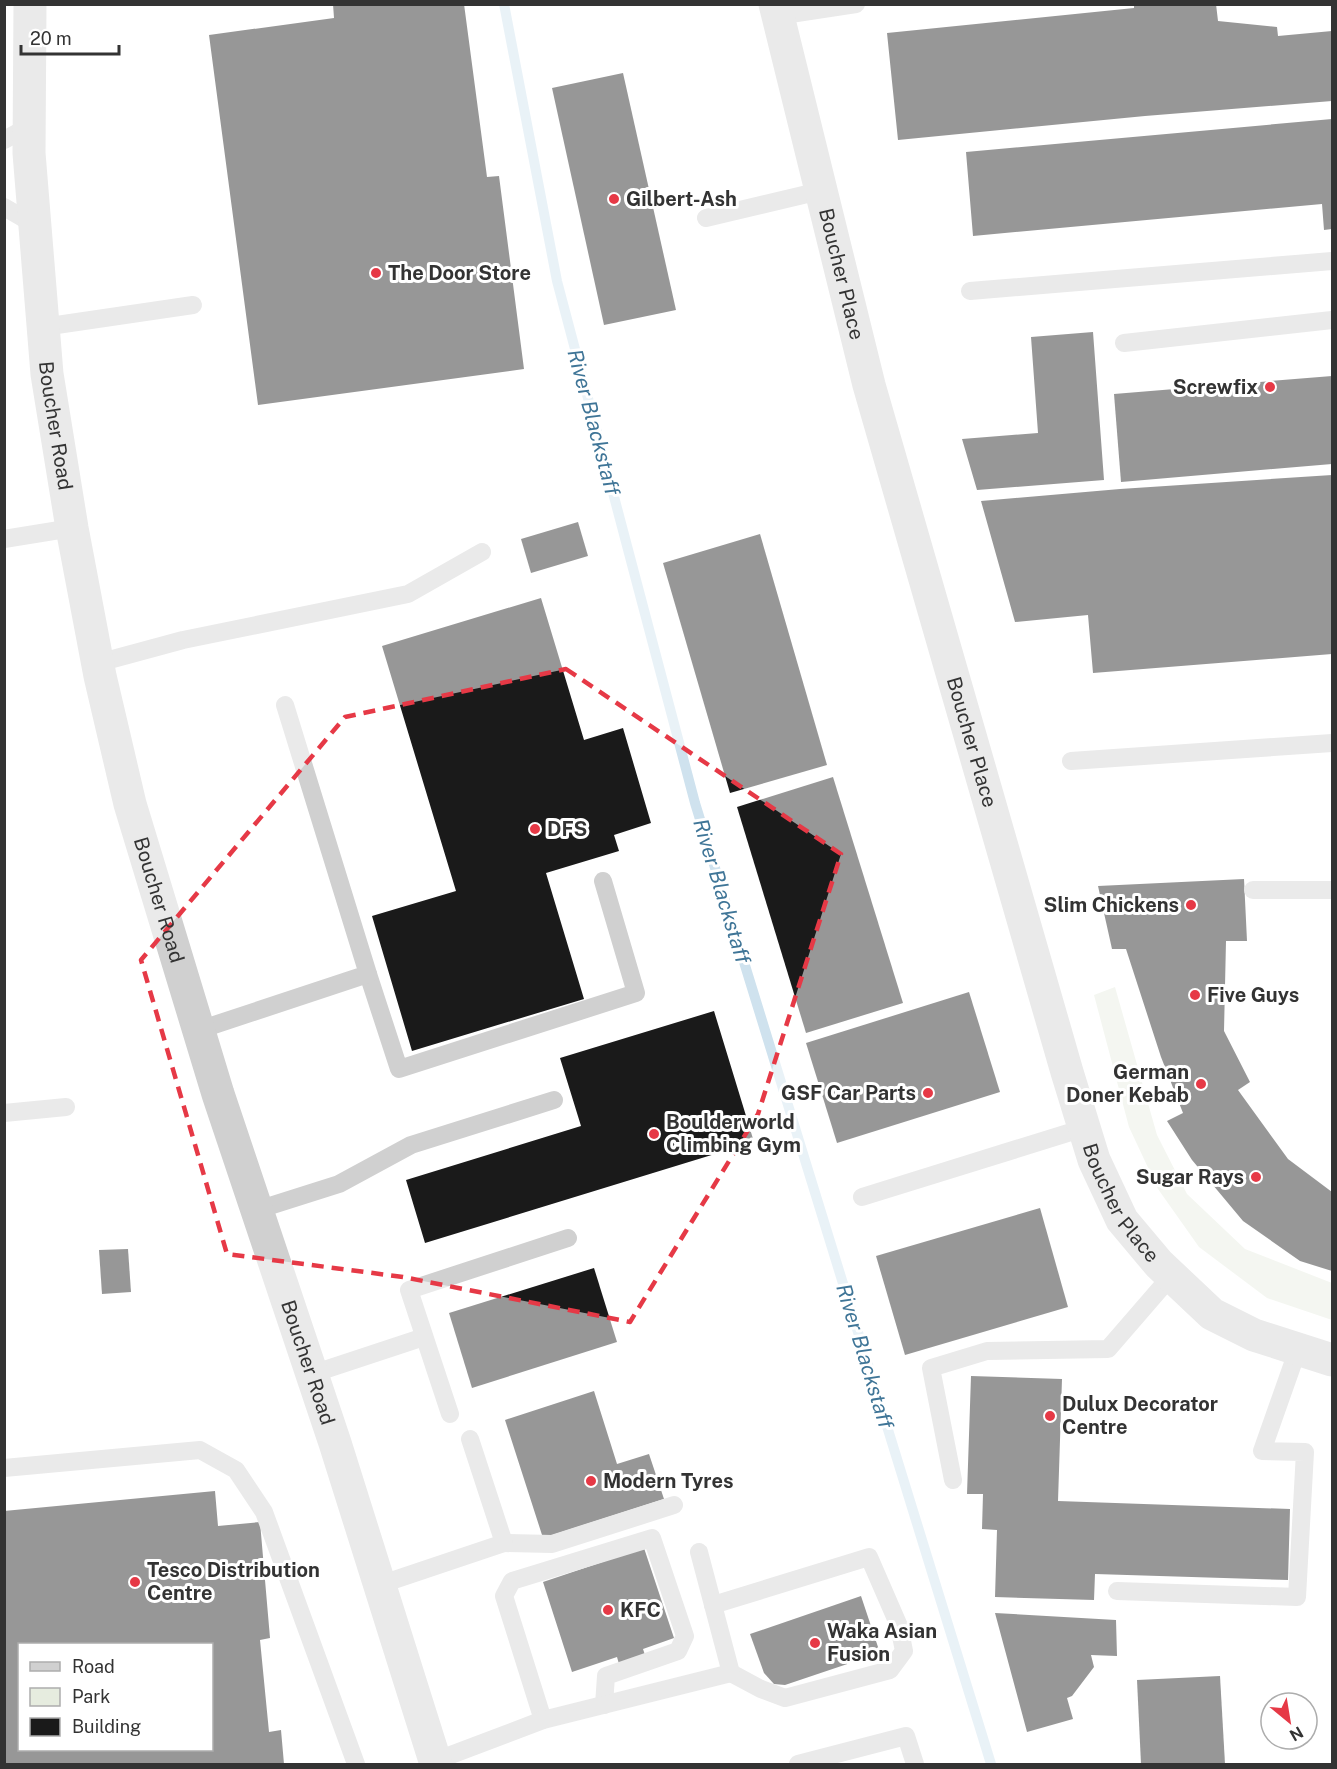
<svg xmlns="http://www.w3.org/2000/svg" width="1337" height="1769" viewBox="0 0 1337 1769" font-family="'Public Sans',sans-serif">
<rect width="100%" height="100%" fill="#fff"/>
<!-- green -->
<polygon fill="#e6ecdf" points="1115,987 1157,1135 1187,1194 1245,1249 1332,1283 1332,1320 1267,1298 1199,1247 1158,1189 1129,1127 1094,995"/>
<g fill="none" stroke-linecap="round" stroke-linejoin="round">
<!-- stream -->
<polyline stroke="#cfe2ee" stroke-width="10" points="504,4 557,281 695,803 991,1764"/>
</g>
<!-- building -->
<g fill="#1a1a1a" fill-rule="evenodd">
<polygon points="333,4 464,4 487,177 499,176 524,369 258,405 209,35 334,18"/>
<polygon points="1134,4 1216,4 1218,21 1277,27 1278,36 1332,31 1332,101 1145,116 898,140 887,33 1134,8"/>
<polygon points="623,73 676,310 604,325 552,88"/>
<polygon points="1332,119 1332,229 1324,230 1322,204 973,236 966,152"/>
<polygon points="1093,332 1104,480 977,490 962,439 1038,433 1031,337"/>
<polygon points="1332,376 1332,464 1121,482 1114,394"/>
<polygon points="1332,475 1332,654 1093,673 1088,615 1015,622 981,501 1120,489"/>
<polygon points="578,522 588,556 531,573 521,539"/>
<polygon points="760,534 827,765 730,793 663,563"/>
<polygon points="541,598 584,740 623,728 651,823 614,835 619,851 546,873 584,999 412,1051 372,916 456,891 382,646"/>
<polygon points="833,777 903,1003 806,1033 737,807"/>
<polygon points="1244,879 1247,941 1226,941 1224,1031 1250,1082 1238,1090 1288,1159 1332,1192 1332,1271 1300,1261 1243,1221 1192,1160 1167,1121 1183,1113 1161,1057 1126,949 1112,949 1098,886"/>
<polygon points="969,992 1000,1092 837,1143 806,1043"/>
<polygon points="714,1011 754,1142 425,1243 406,1180 581,1126 560,1058"/>
<polygon points="1040,1208 1068,1307 905,1355 876,1256"/>
<polygon points="128,1249 131,1292 102,1294 99,1250"/>
<polygon points="594,1268 617,1342 472,1388 449,1313"/>
<polygon points="971,1376 1062,1379 1058,1501 1290,1509 1288,1580 1095,1574 1094,1600 995,1597 997,1530 982,1529 983,1494 967,1494"/>
<polygon points="594,1391 617,1464 649,1454 664,1499 543,1538 505,1420"/>
<path d="M215,1491L218,1526L260,1522L270,1638L260,1640L269,1732L281,1730L284,1764H4V1511ZM20,1644H212V1750H20Z"/>
<polygon points="644,1548 674,1638 643,1649 645,1655 619,1664 617,1657 572,1672 543,1582"/>
<polygon points="861,1596 880,1653 785,1685 774,1684 764,1673 750,1634"/>
<polygon points="995,1613 1116,1620 1117,1656 1091,1655 1094,1667 1072,1696 1067,1698 1073,1719 1027,1732"/>
<polygon points="1220,1676 1225,1764 1141,1764 1137,1680"/>
</g>
<g fill="none" stroke-linecap="round" stroke-linejoin="round">
<!-- service -->
<g stroke="#d0d0d0" stroke-width="18">
<polyline points="777,16 856,4"/>
<polyline points="4,140 28,127"/>
<polyline points="4,207 35,225"/>
<polyline points="706,218 820,191"/>
<polyline points="970,291 1332,261"/>
<polyline points="43,327 193,305"/>
<polyline points="1124,343 1332,320"/>
<polyline points="4,539 72,528"/>
<polyline points="98,663 183,640 408,594 482,552"/>
<polyline points="1071,761 1332,743"/>
<polyline points="1253,890 1332,890"/>
<polyline points="368,974 399,1069 636,993 603,881"/>
<polyline points="199,1030 368,974 285,705"/>
<polyline points="4,1113 66,1107"/>
<polyline points="862,1197 1084,1128"/>
<polyline points="257,1210 339,1184 411,1145 554,1100"/>
<polyline points="312,1374 424,1337"/>
<polyline points="450,1414 409,1290 568,1238"/>
<polyline points="4,1468 200,1450 236,1470 264,1512 356,1764"/>
<polyline points="953,1480 931,1368 987,1351 1108,1349 1172,1275"/>
<polyline points="504,1543 552,1544 674,1505"/>
<polyline points="379,1585 504,1543 470,1439"/>
<polyline points="1117,1591 1297,1597 1305,1452 1262,1451 1298,1349"/>
<polyline points="713,1605 869,1557 899,1626 904,1651 890,1670 785,1698 761,1689 731,1673"/>
<polyline points="543,1720 504,1596 512,1581 652,1538 685,1636 678,1651 606,1676 604,1705"/>
<polyline points="435,1761 543,1720 731,1673 699,1552"/>
<polyline points="798,1764 906,1736 915,1764"/>
</g>
<!-- minor -->
<path stroke="#d0d0d0" stroke-width="33" id="s1" d="M775,4L869,385L1067,1072L1094,1160L1122,1220L1159,1264L1212,1314L1254,1335L1332,1360"/>
<!-- tertiary -->
<path stroke="#d0d0d0" stroke-width="33" id="s2" d="M30,4L29,153L47,374L72,528L100,676L130,804L218,1094L335,1443L436,1764"/>
</g>
<!-- marked area -->
<path d="M0 0H1337V1769H0ZM566,669L841,854L758,1114L630,1322L403,1277L227,1254L141,960L345,717Z" fill="#fff" fill-opacity=".55" fill-rule="evenodd"/>
<path fill="none" stroke="#e63946" stroke-width="4.5" stroke-dasharray="12 8" stroke-linejoin="round" d="M566,669L841,854L758,1114L630,1322L403,1277L227,1254L141,960L345,717Z"/>
<!-- markers -->
<g fill="#e63946" stroke="#fff" stroke-width="2">
<circle cx="614" cy="199" r="6"/>
<circle cx="376" cy="273" r="6"/>
<circle cx="1270" cy="387" r="6"/>
<circle cx="535" cy="829" r="6"/>
<circle cx="1191" cy="905" r="6"/>
<circle cx="1195" cy="995" r="6"/>
<circle cx="1201" cy="1084" r="6"/>
<circle cx="928" cy="1093" r="6"/>
<circle cx="654" cy="1134" r="6"/>
<circle cx="1256" cy="1177" r="6"/>
<circle cx="1050" cy="1416" r="6"/>
<circle cx="591" cy="1481" r="6"/>
<circle cx="135" cy="1582" r="6"/>
<circle cx="608" cy="1610" r="6"/>
<circle cx="815" cy="1643" r="6"/>
</g>
<g text-anchor="middle" dominant-baseline="central" stroke-width="6" stroke-linejoin="round" paint-order="stroke">
<!-- poi labels -->
<g font-size="20" font-weight="bold" fill="#333" stroke="#fff" text-anchor="start">
<text x="626" y="199">Gilbert-Ash</text>
<text x="388" y="273">The Door Store</text>
<text x="1258" y="387" text-anchor="end">Screwfix</text>
<text x="547" y="829">DFS</text>
<text x="1179" y="905" text-anchor="end">Slim Chickens</text>
<text x="1207" y="995">Five Guys</text>
<text x="1189" y="1072" text-anchor="end">German<tspan x="1189" dy="23">Doner Kebab</tspan></text>
<text x="916" y="1093" text-anchor="end">GSF Car Parts</text>
<text x="666" y="1122">Boulderworld<tspan x="666" dy="23">Climbing Gym</tspan></text>
<text x="1244" y="1177" text-anchor="end">Sugar Rays</text>
<text x="1062" y="1404">Dulux Decorator<tspan x="1062" dy="23">Centre</tspan></text>
<text x="603" y="1481">Modern Tyres</text>
<text x="147" y="1570">Tesco Distribution<tspan x="147" dy="23">Centre</tspan></text>
<text x="620" y="1610">KFC</text>
<text x="827" y="1631">Waka Asian<tspan x="827" dy="23">Fusion</tspan></text>
</g>
<!-- street labels -->
<g font-size="20" fill="#333" stroke="#fff">
<text stroke="none"><textPath href="#s1" startOffset="278">Boucher Place</textPath></text>
<text stroke="none"><textPath href="#s2" startOffset="423">Boucher Road</textPath></text>
<text stroke="none"><textPath href="#s1" startOffset="764">Boucher Place</textPath></text>
<text stroke="none"><textPath href="#s2" startOffset="909">Boucher Road</textPath></text>
<text stroke="none"><textPath href="#s1" startOffset="1250">Boucher Place</textPath></text>
<text stroke="none"><textPath href="#s2" startOffset="1395">Boucher Road</textPath></text>
</g>
<!-- water labels -->
<g font-size="21" font-style="italic" fill="#3f7597" stroke="#fff">
<text transform="translate(594 422) rotate(75)">River Blackstaff</text>
<text transform="translate(722 891) rotate(73)">River Blackstaff</text>
<text transform="translate(865 1356) rotate(73)">River Blackstaff</text>
</g>
</g>
<!-- border -->
<rect width="1337" height="1769" fill="none" stroke="#333333" stroke-width="12"/>
<!-- legend -->
<rect x="18" y="1643" width="195" height="108" fill="#ffffff" stroke="#adadad" stroke-width="1.5"/>
<rect x="30" y="1662" width="30" height="9" fill="#d0d0d0" stroke="#adadad" stroke-width="1.5"/>
<text x="72" y="1673" font-size="18" fill="#333333">Road</text>
<rect x="30" y="1688" width="30" height="18" fill="#e6ecdf" stroke="#adadad" stroke-width="1.5"/>
<text x="72" y="1703" font-size="18" fill="#333333">Park</text>
<rect x="30" y="1718" width="30" height="18" fill="#1a1a1a" stroke="#adadad" stroke-width="1.5"/>
<text x="72" y="1733" font-size="18" fill="#333333">Building</text>
<!-- north arrow -->
<g transform="translate(1289 1721) rotate(150)"><circle r="28" fill="#ffffff" stroke="#adadad" stroke-width="1.5"/>
<path d="M0-4.5L10 22L0 15L-10 22Z" fill="#e63946"/>
<text y="-9" font-size="16" font-weight="bold" text-anchor="middle" fill="#333333">N</text>
</g>
<!-- scale -->
<path d="M21 45v9h98v-9" fill="none" stroke="#333333" stroke-width="3"/>
<text x="30" y="45" font-size="18" fill="#333333" stroke="#ffffff" stroke-width="4.5" paint-order="stroke">20 m</text>
</svg>
